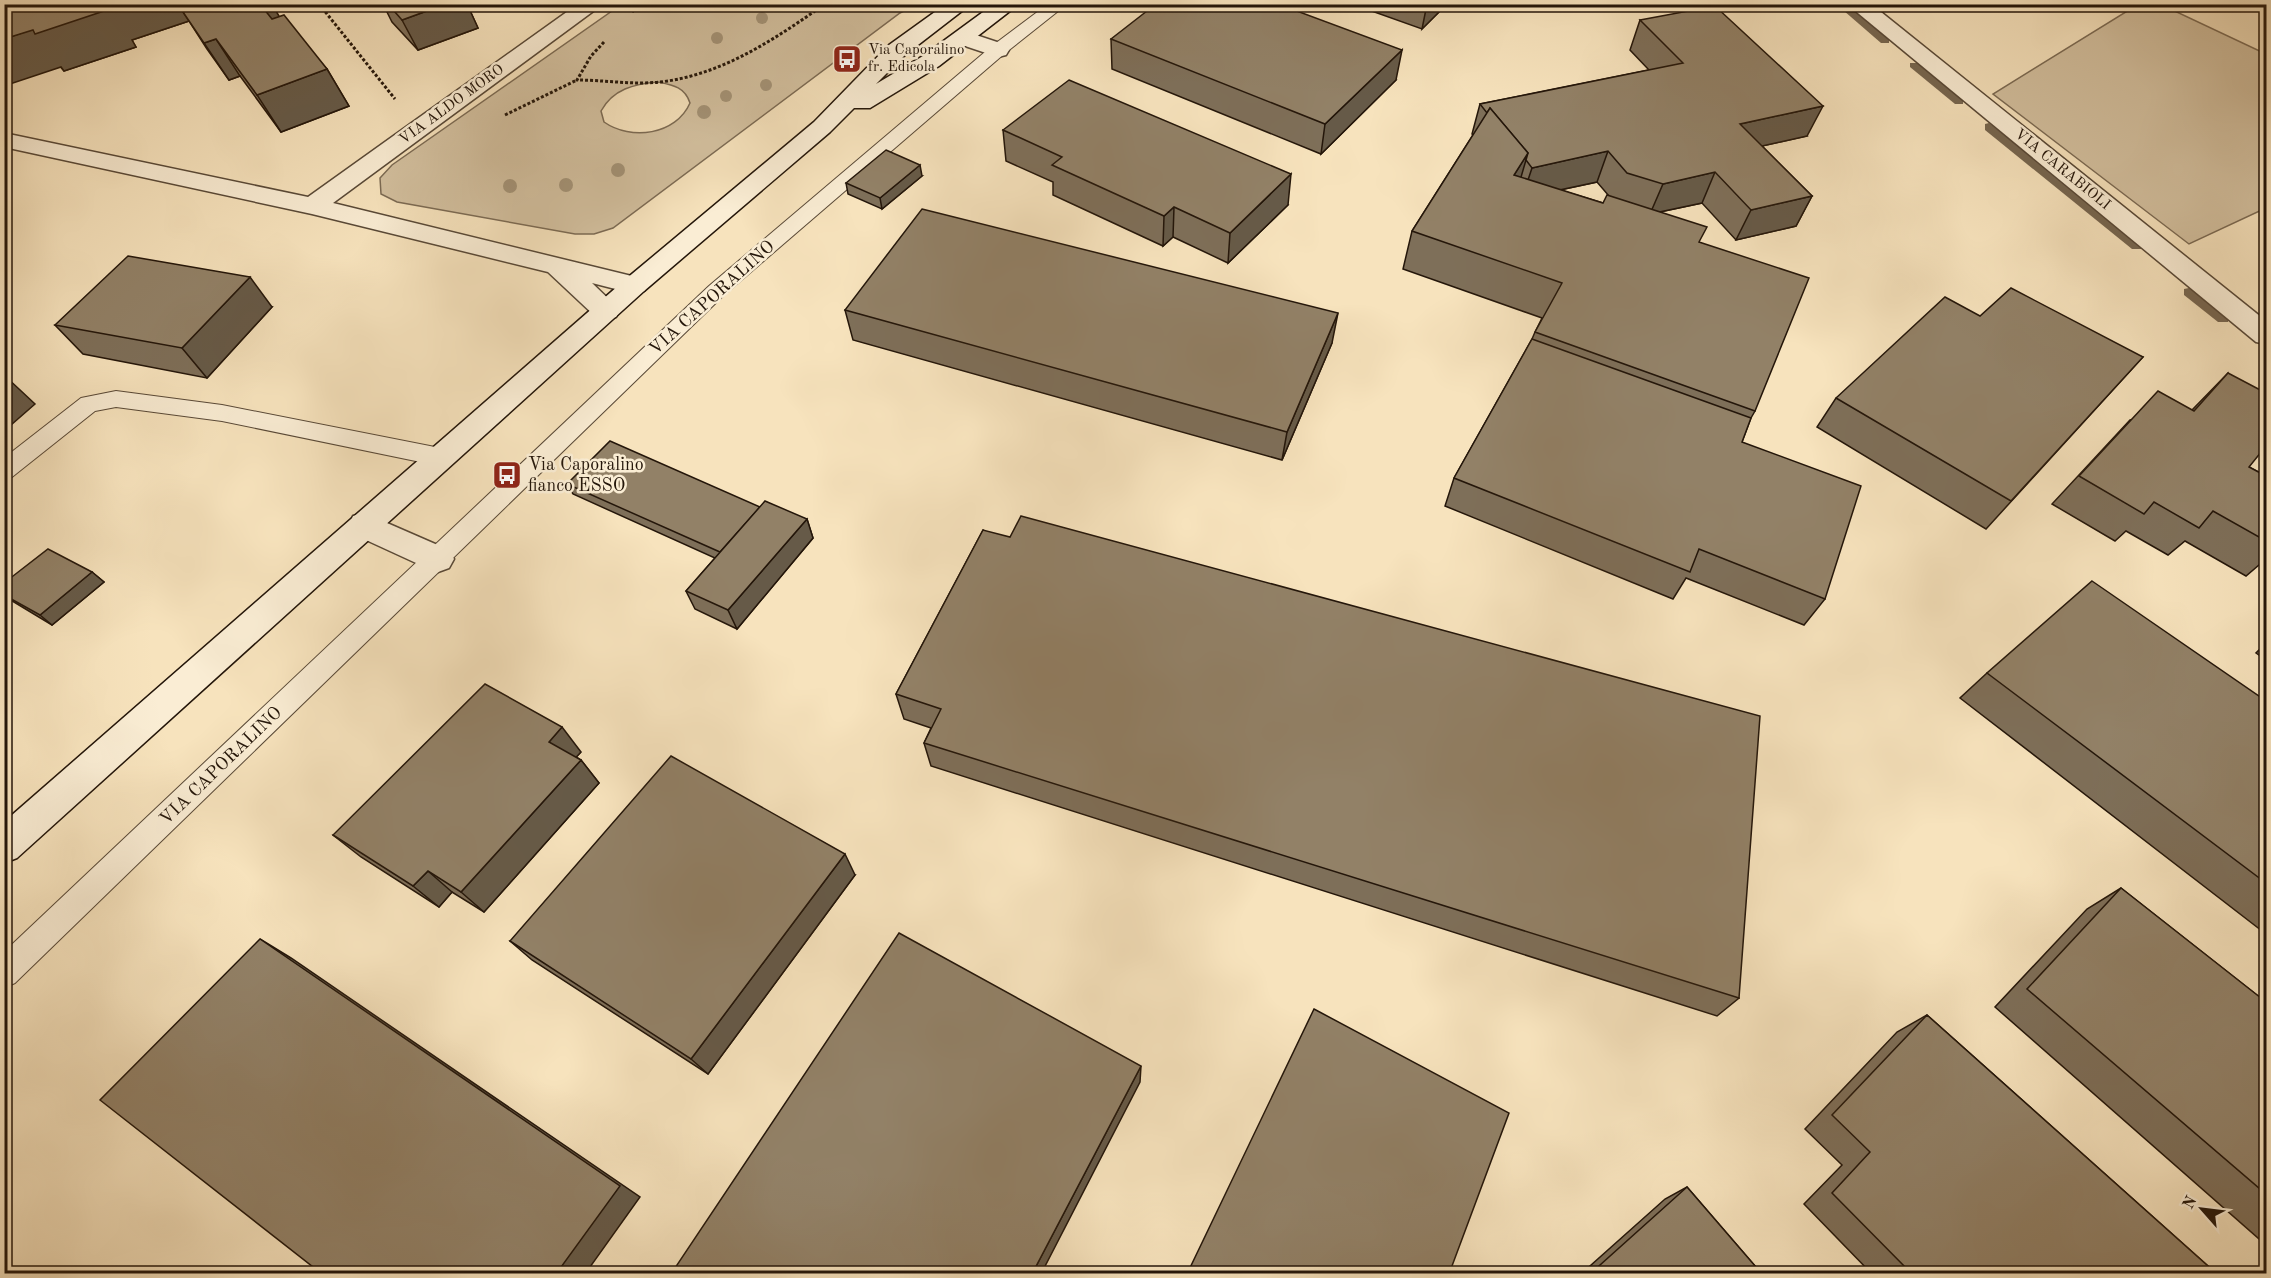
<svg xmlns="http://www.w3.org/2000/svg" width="2271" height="1278" viewBox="0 0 2271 1278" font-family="'Old Standard TT',serif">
<rect width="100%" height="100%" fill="#f7e3bd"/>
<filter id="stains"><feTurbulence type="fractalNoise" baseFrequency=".00333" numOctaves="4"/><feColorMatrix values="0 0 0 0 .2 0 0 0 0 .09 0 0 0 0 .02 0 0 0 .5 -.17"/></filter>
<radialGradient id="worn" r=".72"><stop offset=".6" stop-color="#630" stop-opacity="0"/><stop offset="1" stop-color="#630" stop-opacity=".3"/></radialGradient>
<!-- green -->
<g fill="#d3c09f" stroke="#7c6b54" stroke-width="1.5" fill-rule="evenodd">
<path d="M622,4L915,5L900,13L613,228L594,234H575L397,202L381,194L380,178L392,165ZM658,82C673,85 685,87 690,103C676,135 631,141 604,122L601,111C613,89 634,84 658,82Z"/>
<polygon points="2137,5 2162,5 2266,54 2266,208 2189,244 1993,94"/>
</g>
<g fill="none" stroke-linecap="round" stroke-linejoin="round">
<!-- stream -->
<g fill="#776751" fill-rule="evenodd">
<polygon points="1836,4 1848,4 1889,39 1889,43 1881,43"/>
<polygon points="1910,63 1918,63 1963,100 1963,104 1955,104 1910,67"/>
<polygon points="1989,123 2142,243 2142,249 2132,249 1985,130 1985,124"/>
<polygon points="2189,288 2228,316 2228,322 2218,322 2184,295 2184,289"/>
</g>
<!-- lane casing -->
<g stroke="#594937" stroke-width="2">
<g id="lane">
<polygon points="1048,4 1067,4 1004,54 723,296 15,983 4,988 4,952 709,286 992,46"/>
<polygon points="116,391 222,405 440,448 448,451 451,457 448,463 440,466 222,421 116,407 95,411 12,477 4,480 4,458 81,398"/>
</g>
</g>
<!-- street casing -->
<g stroke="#594937" stroke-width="3">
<g id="street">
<polygon points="578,4 603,4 333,203 644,279 648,285 644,291 635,294 592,283 620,310 616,317 606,319 596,317 548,272 312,214 4,147 4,133 308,197"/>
<polygon points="1847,4 1871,4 2266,321 2266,344 2256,342"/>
<polygon points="964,31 1006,45 1009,50 1006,55 998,57 956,43 953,38 956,33"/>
<polygon points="364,513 449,550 454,559 449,568 438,572 427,568 353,534 349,525 353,516"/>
</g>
</g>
<!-- secondary casing -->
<g stroke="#24160a" stroke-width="3">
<polygon id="secondary" points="946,4 971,4 905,55 876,84 923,56 994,4 1019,4 939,66 870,108 854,108 830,132 644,291 17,858 4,863 4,822 626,279 814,122 889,45"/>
</g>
<!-- path -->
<g stroke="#24160a" stroke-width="3" stroke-dasharray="3 2" stroke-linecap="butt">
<polyline points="319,4 395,99"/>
<polyline points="632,12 638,4"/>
<path d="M604,42L591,56L577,80C604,80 633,85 660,82C722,75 775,39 825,4"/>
<polyline points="505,115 577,80"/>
</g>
<!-- lane -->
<use href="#lane" fill="#faedd4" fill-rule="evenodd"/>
<!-- street -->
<use href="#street" fill="#faedd4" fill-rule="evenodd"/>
<!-- secondary -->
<use href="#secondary" fill="#faedd4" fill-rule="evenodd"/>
</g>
<!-- trees -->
<g fill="#a49377">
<circle cx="762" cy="18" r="6"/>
<circle cx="717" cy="38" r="6"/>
<circle cx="766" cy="85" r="6"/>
<circle cx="726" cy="96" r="6"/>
<circle cx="704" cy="112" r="7"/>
<circle cx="618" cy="170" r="7"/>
<circle cx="566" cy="185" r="7"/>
<circle cx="510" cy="186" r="7"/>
</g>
<!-- wall -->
<g fill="#7e6f59" stroke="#24160a" stroke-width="1.5" fill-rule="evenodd">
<polygon points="4,4 272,4 279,17 327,69 349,106 281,132 240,76 229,80 207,49 189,21 132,40 136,47 64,71"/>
<polygon points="383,4 467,4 478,28 418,50 392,22"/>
<polygon points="1352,4 1447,4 1422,29"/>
<path d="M1640,20L1807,136L1762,146L1812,196L1796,226L1736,240L1702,203L1660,212L1700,243L1755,411L1751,418L1742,442L1825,599L1804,625L1686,578L1673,599L1445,506L1454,478L1532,339L1535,332L1542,318L1403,269L1412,231L1473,135L1472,134L1480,104L1649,70L1630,50ZM1597,182L1609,196L1603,203L1560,190Z"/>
<polygon points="1111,39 1396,80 1321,154 1112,69"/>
<polygon points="1003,130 1288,205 1228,263 1173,237 1163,246 1053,195 1053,182 1006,161"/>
<polygon points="922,176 882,209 848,194 846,183"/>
<polygon points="272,307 207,378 83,354 55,325"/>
<polygon points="845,310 1332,343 1282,460 853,340"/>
<polygon points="1980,316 2143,357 1986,529 1817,427 1836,398"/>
<polygon points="2228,373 2249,467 2266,476 2266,559 2246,576 2185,541 2168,555 2126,531 2115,541 2052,504 2130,420 2192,410"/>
<polygon points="567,484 760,507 807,519 813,538 737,629 695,609 686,591 715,558 573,494"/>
<polygon points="983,530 1739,998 1717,1016 931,766 924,743 931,728 904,719 896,694"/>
<polygon points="92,572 104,582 52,625 4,596 4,583"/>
<polygon points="2266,643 2266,660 2256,653"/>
<polygon points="1987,673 2266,701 2266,934 1960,698"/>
<polygon points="581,752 576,757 581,760 599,783 484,912 452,892 439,907 361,857 333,835"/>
<polygon points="855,875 708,1074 532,960 510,941"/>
<polygon points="2121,888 2266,1002 2266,1245 1995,1007 2087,909"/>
<polygon points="1927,1015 2217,1274 1872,1274 1804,1204 1842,1165 1805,1129 1897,1032"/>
<polygon points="1687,1187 1762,1274 1581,1274 1665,1199"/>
</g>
<!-- shaded-wall -->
<g fill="#665a48" stroke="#24160a" stroke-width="1.5">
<polygon points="107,4 189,4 198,18 183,12 189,21 132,40 136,47 64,71 61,67 4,86 4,39"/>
<polygon points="257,4 272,4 283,23 271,27"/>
<polygon points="446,4 467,4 478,28 418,50 402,20"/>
<polygon points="1427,4 1447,4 1422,29"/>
<polygon points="216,39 240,76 229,80 204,43"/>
<polygon points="1402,50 1396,80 1321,154 1325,124"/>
<polygon points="327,69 349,106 281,132 257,95"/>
<polygon points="1823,106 1807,136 1726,154 1740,124"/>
<polygon points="1608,151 1597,182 1522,198 1532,168"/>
<polygon points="1528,153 1517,191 1514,175"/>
<polygon points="920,165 922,176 882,209 880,198"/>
<polygon points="1715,172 1702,203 1650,214 1663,184"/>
<polygon points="1291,174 1288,205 1228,263 1230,233"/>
<polygon points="1812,196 1796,226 1736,240 1751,210"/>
<polygon points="1174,207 1173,237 1163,246 1164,216"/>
<polygon points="250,277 272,307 207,378 182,348"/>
<polygon points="1338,313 1332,343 1282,460 1287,432"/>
<polygon points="4,375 35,404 4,431"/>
<polygon points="807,519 813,538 737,629 728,610"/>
<polygon points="92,572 104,582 52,625 40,615"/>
<polygon points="562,727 581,752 568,766 549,742"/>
<polygon points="581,760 599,783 484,912 461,892"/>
<polygon points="845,854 855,875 708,1074 691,1059"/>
<polygon points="428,871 452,892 439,907 413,886"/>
<polygon points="260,939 291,958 640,1197 585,1274 556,1274"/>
<polygon points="1141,1066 1140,1082 1041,1274 1032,1274"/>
</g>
<!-- building -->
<g fill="#928167" stroke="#24160a" stroke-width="1.5">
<polygon points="4,4 107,4 110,9 35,34 33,30 4,39"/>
<polygon points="192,4 260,4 272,19 284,15 327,69 257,95 216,39 204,43 183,12 194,8"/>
<polygon points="388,4 446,4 402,20"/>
<polygon points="1156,4 1278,4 1402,50 1325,124 1111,39"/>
<polygon points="1715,6 1823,106 1740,124 1812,196 1751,210 1715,172 1663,184 1627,173 1608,151 1532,168 1526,160 1528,153 1490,108 1487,113 1480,104 1683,63 1640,20"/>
<polygon points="1069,80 1291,174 1230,233 1174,207 1164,216 1052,165 1062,157 1003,130"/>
<polygon points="1490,108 1528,153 1514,175 1603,203 1607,195 1707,227 1699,242 1809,278 1755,411 1535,332 1562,283 1412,231"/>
<polygon points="886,150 920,165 880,198 846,183"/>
<polygon points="922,209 1338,313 1287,432 845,310"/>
<polygon points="128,256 250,277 182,348 55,325"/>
<polygon points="2011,288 2143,357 2011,501 1836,398 1945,297 1980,316"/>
<polygon points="1532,339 1751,418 1742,442 1861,486 1825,599 1699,549 1690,572 1454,478"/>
<polygon points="2228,373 2266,393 2266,446 2249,467 2266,476 2266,541 2213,511 2199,528 2154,502 2144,514 2079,476 2158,391 2194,411"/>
<polygon points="610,441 760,507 720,552 567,484"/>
<polygon points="765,501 807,519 728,610 686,591"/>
<polygon points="1021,516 1760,716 1739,998 924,743 941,709 896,694 983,530 1010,537"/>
<polygon points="48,549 92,572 40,615 4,595 4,583"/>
<polygon points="2092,581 2266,701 2266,883 1987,673"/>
<polygon points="485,684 562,727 549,742 581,760 461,892 428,871 413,886 333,835"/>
<polygon points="671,756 845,854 691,1059 510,941"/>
<polygon points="2121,888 2266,1002 2266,1194 2027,989"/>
<polygon points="899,933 1141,1066 1032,1274 671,1274"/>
<polygon points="260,939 620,1186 556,1274 322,1274 100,1100"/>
<polygon points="1314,1009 1509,1113 1449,1274 1187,1274"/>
<polygon points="1927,1015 2217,1274 1912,1274 1832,1193 1870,1152 1832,1115"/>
<polygon points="1687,1187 1762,1274 1590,1274"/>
</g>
<!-- icons -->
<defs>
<g id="bus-square" transform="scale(1.5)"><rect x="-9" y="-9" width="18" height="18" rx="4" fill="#8f2418" stroke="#faedd4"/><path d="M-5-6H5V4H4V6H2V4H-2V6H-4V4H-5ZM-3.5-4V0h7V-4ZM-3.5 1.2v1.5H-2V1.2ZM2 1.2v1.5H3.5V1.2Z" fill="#fff"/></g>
</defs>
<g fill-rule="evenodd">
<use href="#bus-square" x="847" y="59"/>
<use href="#bus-square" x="507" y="475"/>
</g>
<g text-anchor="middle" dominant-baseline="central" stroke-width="5" stroke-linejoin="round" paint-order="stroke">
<!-- far-poi labels -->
<g font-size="15" fill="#24160a" stroke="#faedd4" text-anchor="start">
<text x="868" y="50">Via Caporalino<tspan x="868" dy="17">fr. Edicola</tspan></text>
</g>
<!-- far-street labels -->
<g font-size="15" fill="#24160a" stroke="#faedd4">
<text transform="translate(452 105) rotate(-36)">VIA ALDO MORO</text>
<text transform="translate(2062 170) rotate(39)">VIA CARABIOLI</text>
</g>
<!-- street labels -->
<g font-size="18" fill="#24160a" stroke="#faedd4">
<text transform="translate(712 298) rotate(-42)">VIA CAPORALINO</text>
<text transform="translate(221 766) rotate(-44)">VIA CAPORALINO</text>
</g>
<!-- poi labels -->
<g font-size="18" fill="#24160a" stroke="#faedd4" text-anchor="start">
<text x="528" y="465">Via Caporalino<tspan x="528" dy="21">fianco ESSO</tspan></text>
</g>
</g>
<!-- margin -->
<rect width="2271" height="1278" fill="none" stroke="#f7e3bd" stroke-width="24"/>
<rect x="6" y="6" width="2259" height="1266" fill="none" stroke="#24160a" stroke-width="3"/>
<rect x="12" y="12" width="2247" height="1254" fill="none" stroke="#24160a" stroke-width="1.5"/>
<!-- north arrow -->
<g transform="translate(2202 1209) rotate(298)" stroke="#faedd4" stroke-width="4.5" paint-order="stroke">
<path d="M0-4.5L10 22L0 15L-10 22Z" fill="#24160a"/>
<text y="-9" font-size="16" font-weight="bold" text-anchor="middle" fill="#24160a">N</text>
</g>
<rect width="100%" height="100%" filter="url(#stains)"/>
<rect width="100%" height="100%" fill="url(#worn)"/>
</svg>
